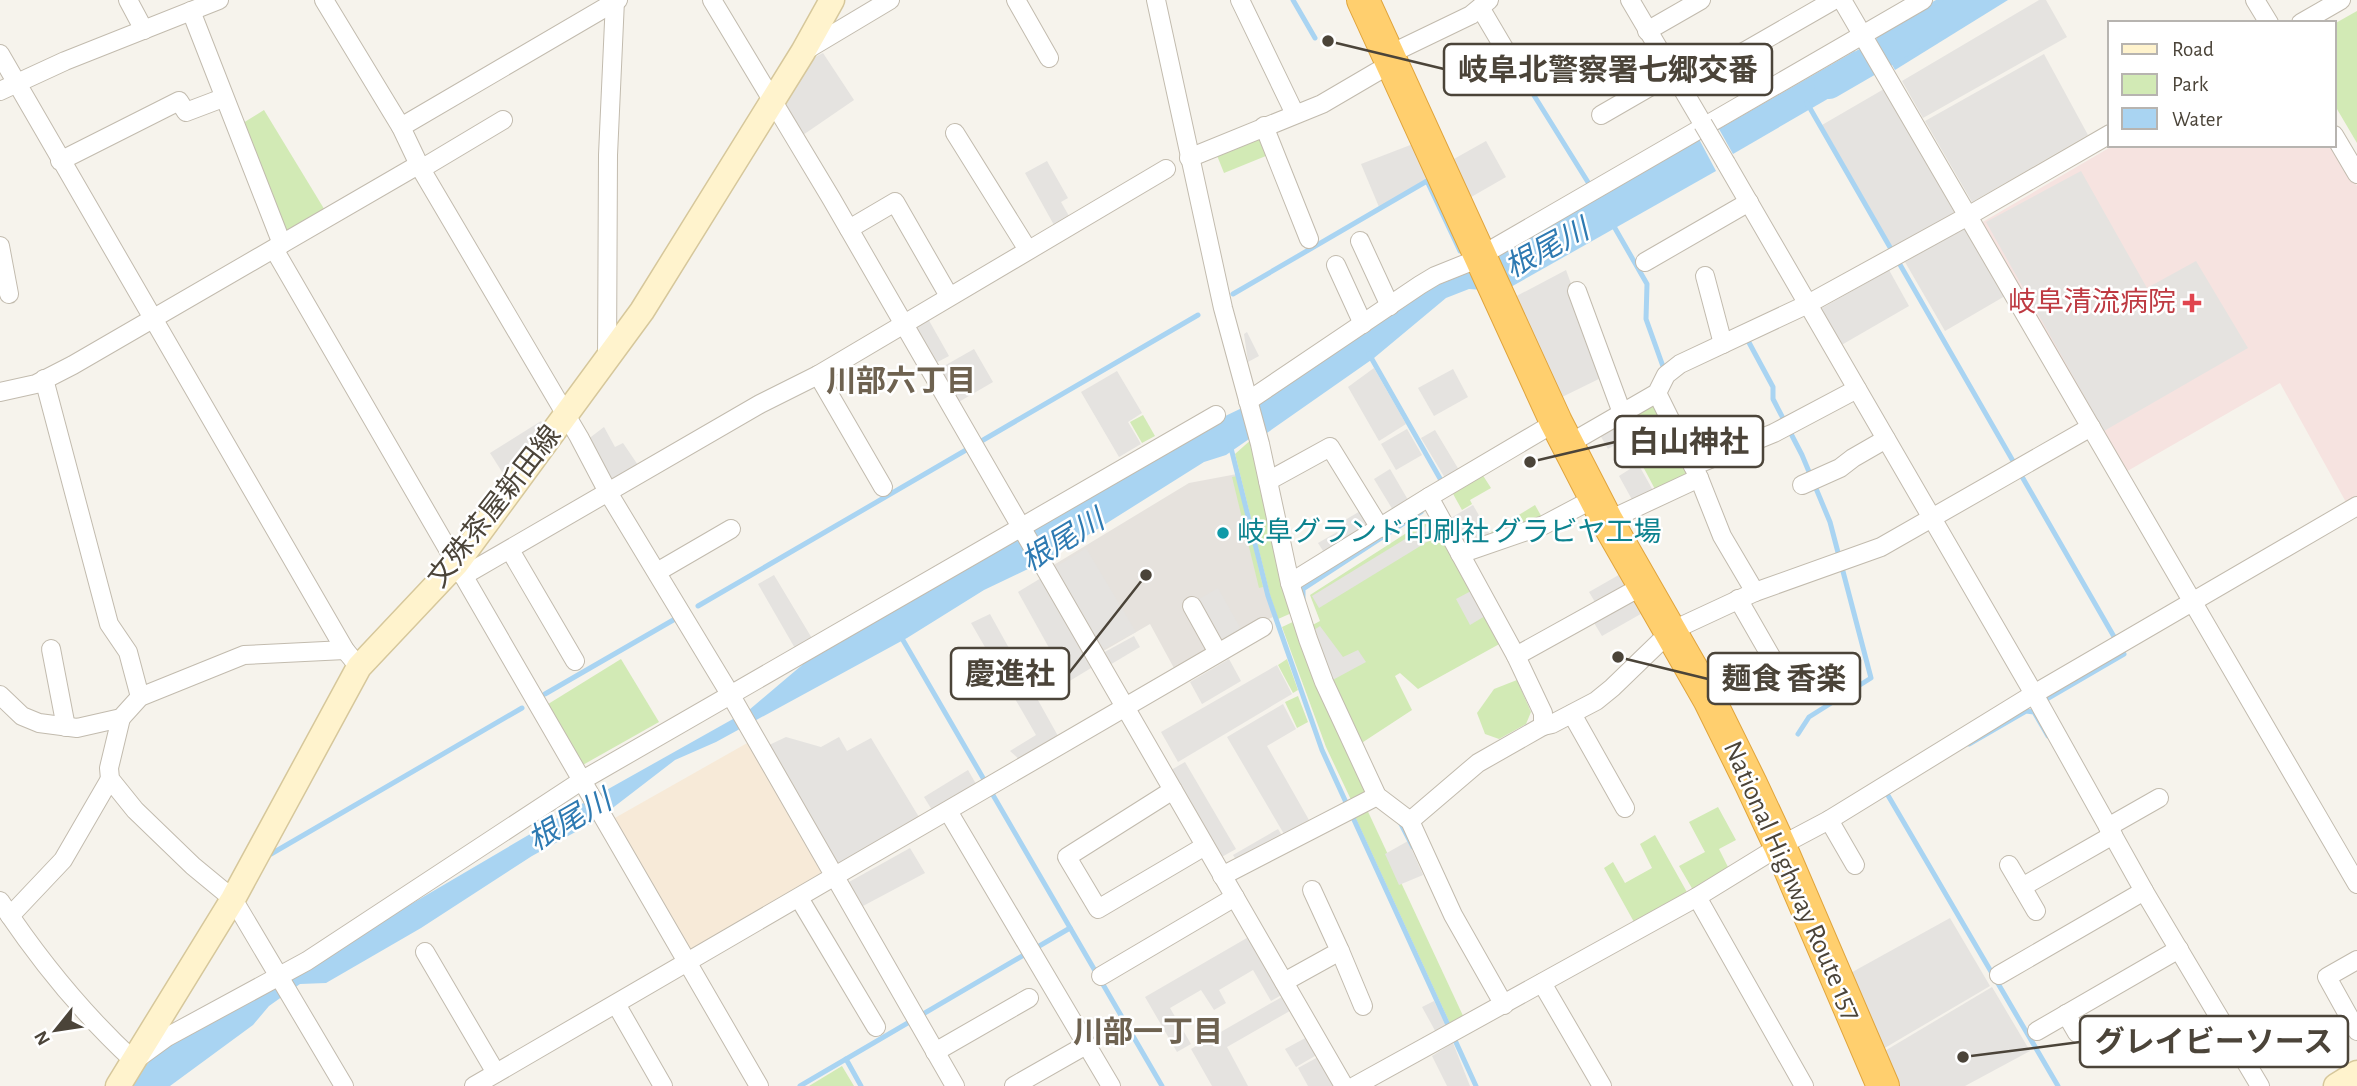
<svg xmlns="http://www.w3.org/2000/svg" width="2357" height="1086" viewBox="0 0 2357 1086" font-family="'Alegreya Sans','Noto Sans JP',sans-serif">
<rect width="100%" height="100%" fill="#f6f3ec"/>
<!-- commercial -->
<polygon fill="#f7ead8" points="749,742 827,877 692,954 613,819"/>
<!-- industrial -->
<polygon fill="#e6e2dd" points="1237,474 1273,617 1245,630 1175,670 1150,624 1100,653 1052,566 1189,483"/>
<!-- medical -->
<polygon fill="#f6e3e0" points="2114,145 2334,145 2357,186 2357,498 2347,504 2280,383 2124,473 1981,223"/>
<!-- green -->
<g fill="#d2eab5">
<polygon points="2357,11 2357,143 2334,104 2334,24"/>
<polygon points="264,110 326,212 284,233 243,123"/>
<polygon points="1263,127 1273,153 1224,173 1214,148"/>
<polygon points="1655,404 1692,476 1657,493 1620,423"/>
<polygon points="1143,415 1155,436 1142,443 1130,422"/>
<polygon points="1253,438 1294,612 1278,619 1270,595 1235,454"/>
<polygon points="1482,474 1491,488 1470,500 1472,504 1462,510 1452,492"/>
<polygon points="1237,476 1263,587 1259,588 1232,477"/>
<polygon points="1535,505 1544,521 1495,539 1491,532"/>
<polygon points="1433,516 1503,642 1418,689 1400,673 1395,676 1412,710 1354,748 1307,628 1320,621 1310,595"/>
<polygon points="1297,620 1371,794 1353,804 1326,747 1282,627"/>
<polygon points="621,659 659,722 581,766 545,706"/>
<polygon points="1287,659 1298,690 1293,693 1278,665"/>
<polygon points="1517,680 1531,712 1526,724 1499,739 1485,734 1477,713 1494,689"/>
<polygon points="1298,696 1308,722 1297,728 1285,702"/>
<polygon points="1364,803 1465,1020 1452,1028 1352,810"/>
<polygon points="1718,807 1736,840 1719,849 1728,867 1693,890 1679,866 1705,852 1689,822"/>
<polygon points="1655,835 1688,894 1634,922 1604,868 1613,862 1625,883 1652,868 1640,844"/>
<polygon points="842,1066 854,1086 809,1086"/>
</g>
<!-- parking -->
<g fill="#e5e3e0">
<polygon points="2039,0 2046,0 2067,37 1923,118 1902,81"/>
<polygon points="823,53 854,100 800,137 782,105 807,61"/>
<polygon points="2044,54 2088,135 1972,202 1925,121"/>
<polygon points="1884,89 1956,215 1894,251 1822,125"/>
<polygon points="1486,141 1506,177 1466,200 1445,164"/>
<polygon points="1413,144 1429,178 1379,207 1361,164"/>
<polygon points="1047,161 1068,198 1061,202 1069,216 1054,225 1025,173"/>
<polygon points="2081,171 2147,288 2196,261 2248,348 2104,431 1986,222"/>
<polygon points="1965,227 2005,296 1945,331 1905,262"/>
<polygon points="1566,270 1605,376 1560,398 1511,299"/>
<polygon points="1889,270 1909,306 1838,347 1817,311"/>
<polygon points="927,317 949,356 930,366 908,327"/>
<polygon points="1247,332 1259,356 1248,362 1244,334"/>
<polygon points="974,349 993,382 957,403 937,370"/>
<polygon points="1374,368 1406,424 1379,441 1348,387"/>
<polygon points="1453,369 1468,397 1434,416 1418,388"/>
<polygon points="1117,371 1142,413 1128,422 1141,444 1119,457 1081,392"/>
<polygon points="541,421 550,432 509,483 490,453"/>
<polygon points="1618,425 1625,439 1608,449 1600,435"/>
<polygon points="604,427 615,447 623,443 642,471 615,487 587,440"/>
<polygon points="1407,429 1422,455 1396,470 1381,444"/>
<polygon points="1435,430 1459,470 1445,478 1421,438"/>
<polygon points="1636,460 1655,494 1635,505 1619,476 1630,469 1628,464"/>
<polygon points="1390,469 1411,505 1396,515 1374,479"/>
<polygon points="1473,505 1493,540 1466,550 1449,519"/>
<polygon points="1362,510 1374,529 1347,545 1335,526"/>
<polygon points="1433,522 1440,534 1319,608 1312,596"/>
<polygon points="1337,532 1345,546 1327,557 1318,543"/>
<polygon points="1086,548 1136,632 1101,650 1054,568"/>
<polygon points="1624,572 1646,611 1602,636 1588,613 1598,607 1589,592"/>
<polygon points="774,575 813,640 796,650 758,584"/>
<polygon points="1046,575 1096,665 1068,682 1018,592"/>
<polygon points="1218,588 1242,631 1218,645 1194,602"/>
<polygon points="1471,591 1485,616 1470,625 1456,599"/>
<polygon points="990,614 1058,736 1020,760 1010,751 1036,735 971,623"/>
<polygon points="1320,626 1343,657 1358,650 1366,662 1329,682 1311,632"/>
<polygon points="1134,636 1140,647 1108,666 1101,654"/>
<polygon points="1229,659 1241,681 1202,704 1190,682"/>
<polygon points="1277,665 1292,694 1178,762 1161,732"/>
<polygon points="1283,704 1296,729 1267,746 1309,820 1284,834 1227,737"/>
<polygon points="786,737 821,747 839,737 847,751 871,738 922,822 840,868 767,746"/>
<polygon points="1185,762 1236,849 1218,859 1166,773"/>
<polygon points="968,770 976,784 932,810 924,797"/>
<polygon points="1278,829 1283,837 1238,863 1233,855"/>
<polygon points="1408,841 1423,875 1399,885 1385,854"/>
<polygon points="910,848 925,873 863,906 849,882"/>
<polygon points="1950,918 1990,986 1883,1049 1847,975"/>
<polygon points="1252,935 1285,993 1271,1001 1253,970 1219,990 1226,1003 1214,1010 1201,990 1170,1008 1191,1044 1177,1052 1145,997"/>
<polygon points="1992,987 2030,1051 1965,1086 1897,1086 1883,1052"/>
<polygon points="1287,994 1295,1008 1227,1047 1248,1086 1212,1086 1191,1049"/>
<polygon points="1434,1001 1449,1030 1438,1036 1422,1007"/>
<polygon points="1309,1036 1320,1053 1296,1067 1285,1049"/>
<polygon points="1453,1043 1470,1086 1447,1086 1432,1056"/>
<polygon points="1320,1056 1338,1086 1308,1086 1298,1068"/>
</g>
<!-- water -->
<g fill="#a9d4f2">
<polygon points="1936,0 2008,0 1895,70 1874,34"/>
<polygon points="1855,51 1869,75 1733,154 1719,129"/>
<polygon points="1699,139 1716,171 1509,288 1491,255"/>
<polygon points="1471,266 1484,290 1469,289 1446,298 1374,358 1264,435 1254,404 1421,289"/>
<polygon points="1244,407 1252,437 1226,455 1204,462 1053,557 984,590 907,638 716,742 675,760 597,820 532,856 421,928 326,983 300,984 269,1006 253,1025 170,1086 132,1086 146,1065 159,1052 578,806 749,710 821,649 1217,420"/>
</g>
<g fill="none" stroke-linecap="round" stroke-linejoin="round">
<!-- stream -->
<g stroke="#a9d4f2" stroke-width="5">
<polyline points="1293,0 1315,38"/>
<polyline points="1525,81 1591,187"/>
<polyline points="1807,103 2124,654 2045,700 2047,704"/>
<polyline points="1612,223 1647,284 1646,319 1665,372"/>
<polyline points="1233,294 1427,181 1460,251"/>
<polyline points="1746,337 1773,387 1773,399 1802,455 1830,522 1871,678 1809,717 1798,734"/>
<polyline points="1369,354 1442,482"/>
<polyline points="1230,444 1268,596 1322,750 1476,1086"/>
<polyline points="1303,599 1303,589 1421,512"/>
<polyline points="698,606 1198,315"/>
<polyline points="900,635 1162,1086"/>
<polyline points="545,694 675,619"/>
<polyline points="1969,744 2026,711 2034,712 2048,736"/>
<polyline points="1886,792 2058,1086"/>
<polyline points="1400,822 1413,847"/>
<polyline points="271,854 522,708"/>
<polyline points="846,1059 861,1086"/>
<polyline points="800,1086 1070,928"/>
</g>
<!-- river -->
<polyline stroke="#a9d4f2" stroke-width="30" points="1829,84 1974,0"/>
<!-- street casing -->
<g stroke="#c2bbae" stroke-width="20">
<g id="street">
<polyline points="128,0 144,30"/>
<polyline points="324,0 401,127 421,169 579,437 609,494 730,694 955,1086"/>
<polyline points="712,0 831,198 1344,1086"/>
<polyline points="1016,0 1049,58"/>
<polyline points="1156,0 1223,308 1260,444 1290,583 1308,639 1324,682 1377,796 1410,821 1453,915 1504,1005"/>
<polyline points="1240,0 1295,114"/>
<polyline points="1630,0 1703,124"/>
<polyline points="1842,0 2357,884"/>
<polyline points="2255,0 2269,23"/>
<polyline points="1481,9 1517,70"/>
<polyline points="191,11 282,244"/>
<polyline points="2301,23 2341,0"/>
<polyline points="1647,31 1701,0"/>
<polyline points="803,52 890,0"/>
<polyline points="0,54 345,650 359,667"/>
<polyline points="1388,55 1471,15 1489,0"/>
<polyline points="1681,88 1834,0"/>
<polyline points="0,91 65,61 219,0"/>
<polyline points="1601,115 1672,74"/>
<polyline points="1264,126 1309,239"/>
<polyline points="401,127 618,0"/>
<polyline points="955,133 1028,250"/>
<polyline points="2334,135 2357,174"/>
<polyline points="1189,158 1322,104 1392,63"/>
<polyline points="60,161 179,101 186,112 223,98"/>
<polyline points="1726,163 2034,694 2144,891 2260,1086"/>
<polyline points="421,169 503,120"/>
<polyline points="849,229 895,202 949,296"/>
<polyline points="1360,241 1390,306"/>
<polyline points="0,246 9,294"/>
<polyline points="274,249 759,1086"/>
<polyline points="1645,262 1749,202"/>
<polyline points="1336,265 1363,324"/>
<polyline points="1705,276 1723,344"/>
<polyline points="1577,291 1622,413"/>
<polyline points="607,360 608,155 615,0"/>
<polyline points="818,375 883,487"/>
<polyline points="44,379 109,624 128,652 140,697"/>
<polyline points="0,392 36,384 73,365 418,165"/>
<polyline points="1248,401 1420,285 1435,276 1470,262 1923,0"/>
<polyline points="1567,445 1657,393 1666,375 1680,364 1808,304 1968,216 2110,134"/>
<polyline points="1693,466 1774,433 1857,389"/>
<polyline points="1268,481 1330,447 1380,528"/>
<polyline points="1802,485 1840,468 1853,458 1886,439"/>
<polyline points="1607,521 1699,478"/>
<polyline points="510,550 575,661"/>
<polyline points="1460,554 1544,525 1595,498"/>
<polyline points="657,572 731,529"/>
<polyline points="463,576 760,404 818,375 1166,169"/>
<polyline points="1290,583 1429,497 1556,422"/>
<polyline points="1755,592 1881,547 2091,427"/>
<polyline points="1192,606 1217,651"/>
<polyline points="51,649 66,727"/>
<polyline points="1516,656 1644,585"/>
<polyline points="0,695 22,716 39,723 77,728 121,718 140,697 244,655 345,650"/>
<polyline points="1709,699 1773,660 1738,599"/>
<polyline points="1572,714 1625,808"/>
<polyline points="121,718 109,768 110,779 135,810 193,866 233,899 344,1086"/>
<polyline points="1543,726 1552,724 1596,701 1612,688 1671,631 1755,592 1722,536 1699,478 1657,393"/>
<polyline points="1173,790 1067,857 1098,909 1205,846"/>
<polyline points="948,811 1111,1086"/>
<polyline points="1829,820 1855,865"/>
<polyline points="1410,821 1478,763 1543,726 1543,713 1516,656 1429,497"/>
<polyline points="2108,827 2159,798"/>
<polyline points="2009,865 2022,887 2113,835"/>
<polyline points="1222,876 1377,796"/>
<polyline points="2022,887 2036,911"/>
<polyline points="1697,897 1804,1086"/>
<polyline points="799,898 876,1027"/>
<path d="M0,901C39,960 82,1013 134,1061L167,1037L307,961L581,781L1216,415"/>
<polyline points="10,916 63,860 110,779"/>
<polyline points="1340,951 1363,1006"/>
<polyline points="425,952 496,1073"/>
<polyline points="2357,960 2327,977 2357,1031"/>
<polyline points="1999,975 2144,891"/>
<polyline points="1101,976 1235,897"/>
<polyline points="1284,982 1340,951 1312,890"/>
<polyline points="1542,983 1602,1086"/>
<polyline points="616,1004 663,1086"/>
<polyline points="2066,1014 2077,1033"/>
<polyline points="2037,1031 2179,949"/>
<polyline points="935,1052 1029,998"/>
<polyline points="474,1086 1263,627"/>
<polyline points="1014,1086 1086,1045"/>
<polyline points="1355,1086 1697,897 1780,846 1829,820 2034,694 2357,506"/>
</g>
</g>
<!-- secondary casing -->
<g stroke="#d6c79b" stroke-width="27">
<g id="secondary">
<polyline points="118,1086 233,899 359,667 457,563 642,311 803,52 832,0"/>
<polyline points="2336,1086 2357,1073"/>
</g>
</g>
<!-- highway casing -->
<g stroke="#e0a43c" stroke-width="34">
<polyline id="highway" points="1363,0 1556,422 1607,521 1709,699 1751,784 1780,846 1883,1086"/>
</g>
<!-- street -->
<use href="#street" stroke="#fff" stroke-width="18"/>
<!-- secondary -->
<use href="#secondary" stroke="#fff3cd" stroke-width="24"/>
<!-- highway -->
<use href="#highway" stroke="#ffcf6e" stroke-width="32"/>
<!-- street-bridge casing -->
<g stroke="#c2bbae" stroke-width="20" stroke-linecap="butt">
<polyline id="street-bridge" points="1703,124 1726,163"/>
</g>
<!-- street-bridge -->
<use href="#street-bridge" stroke="#fff" stroke-width="18"/>
</g>
<!-- markers -->
<path fill="#e0444e" stroke="#fff" stroke-width="2.5" d="M2188.5 292.5h7v7h7v7h-7v7h-7v-7h-7v-7h7z"/>
<circle fill="#0f9aa8" stroke="#fff" stroke-width="2.5" cx="1223" cy="533" r="7"/>
<g text-anchor="middle" dominant-baseline="central" stroke-width="5" stroke-linejoin="round" paint-order="stroke">
<!-- health labels -->
<g font-size="28" fill="#be3a42" stroke="#fff" text-anchor="end">
<text x="2176" y="303">岐阜清流病院</text>
</g>
<!-- street labels -->
<g font-size="28" fill="#4b4439" stroke="#fff">
<text transform="translate(495 507) rotate(-52)">文殊茶屋新田線</text>
<text transform="translate(1792 881) rotate(66)">National Highway Route 157</text>
</g>
<!-- culture labels -->
<g font-size="28" fill="#0d838f" stroke="#fff" text-anchor="start">
<text x="1237" y="533">岐阜グランド印刷社 グラビヤ工場</text>
</g>
<!-- water labels -->
<g font-size="30" font-style="italic" fill="#2e7ab2" stroke="#fff">
<text transform="translate(1547 249) rotate(-28)">根尾川</text>
<text transform="translate(1063 541) rotate(-31)">根尾川</text>
<text transform="translate(570 821) rotate(-30)">根尾川</text>
</g>
<!-- neighbourhood labels -->
<g font-size="30" font-weight="bold" fill="#6e6250" stroke="#fff">
<text x="901" y="382">川部六丁目</text>
<text x="1148" y="1033">川部一丁目</text>
</g>
</g>
<!-- callouts -->
<path fill="none" stroke="#4b4439" stroke-width="2.5" d="M1328 41L1444 69M1530 462L1615 442M1146 575L1069 673M1618 657L1708 679M1963 1057L2080 1042"/>
<g fill="#4b4439" stroke="#fff" stroke-width="2.5">
<circle cx="1328" cy="41" r="7"/>
<circle cx="1530" cy="462" r="7"/>
<circle cx="1146" cy="575" r="7"/>
<circle cx="1618" cy="657" r="7"/>
<circle cx="1963" cy="1057" r="7"/>
</g>
<g fill="#fff" stroke="#4b4439" stroke-width="2.5">
<rect x="1444" y="44" width="328" height="51" rx="7"/>
<rect x="1615" y="416" width="148" height="51" rx="7"/>
<rect x="951" y="648" width="118" height="51" rx="7"/>
<rect x="1708" y="653" width="152" height="51" rx="7"/>
<rect x="2080" y="1016" width="268" height="51" rx="7"/>
</g>
<g font-size="30" text-anchor="middle" font-weight="bold" fill="#4b4439">
<text x="1608" y="80">岐阜北警察署七郷交番</text>
<text x="1689" y="452">白山神社</text>
<text x="1010" y="684">慶進社</text>
<text x="1784" y="689">麺食 香楽</text>
<text x="2214" y="1052">グレイビーソース</text>
</g>
<!-- legend -->
<rect x="2108" y="21" width="228" height="126" fill="#ffffff" stroke="#b7b4b0" stroke-width="2"/>
<rect x="2122" y="44" width="35" height="10" fill="#fff3cd" stroke="#b7b4b0" stroke-width="2"/>
<text x="2172" y="56" font-size="21" fill="#4b4439">Road</text>
<rect x="2122" y="74" width="35" height="21" fill="#d2eab5" stroke="#b7b4b0" stroke-width="2"/>
<text x="2172" y="91" font-size="21" fill="#4b4439">Park</text>
<rect x="2122" y="108" width="35" height="21" fill="#a9d4f2" stroke="#b7b4b0" stroke-width="2"/>
<text x="2172" y="126" font-size="21" fill="#4b4439">Water</text>
<!-- north arrow -->
<g transform="translate(56 1030) rotate(240)" stroke="#ffffff" stroke-width="5" paint-order="stroke">
<path d="M0-5L12 26L0 18L-12 26Z" fill="#4b4439"/>
<text y="-10" font-size="19" font-weight="bold" text-anchor="middle" fill="#4b4439">N</text>
</g>
</svg>
